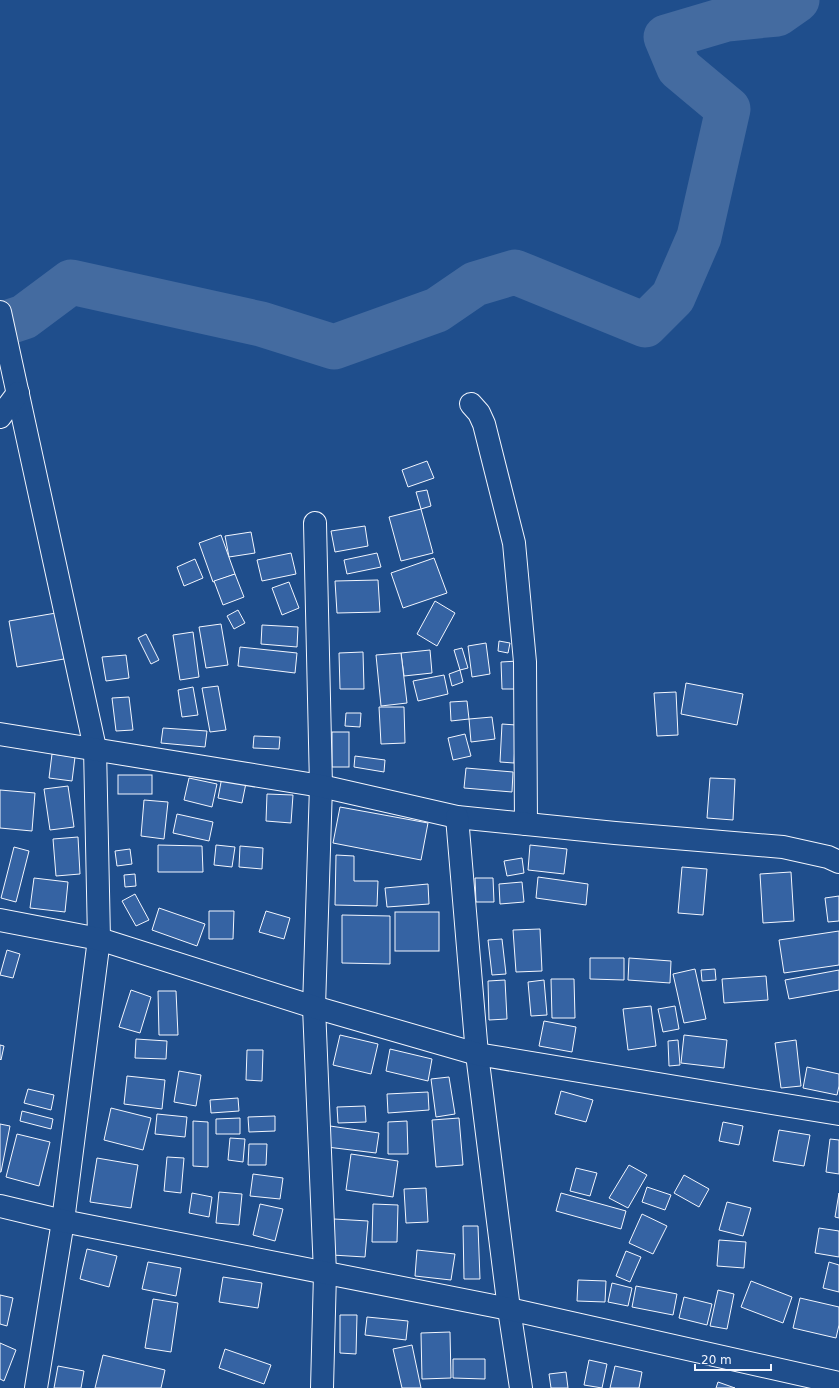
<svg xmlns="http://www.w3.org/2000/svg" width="839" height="1388" viewBox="0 0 839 1388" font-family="'DejaVu Sans',sans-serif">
<rect width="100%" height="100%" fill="#1f4e8c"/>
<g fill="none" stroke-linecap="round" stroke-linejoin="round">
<!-- river -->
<polyline stroke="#446ba0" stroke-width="45" points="0,325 24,317 71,282 261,324 334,347 437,310 475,284 515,272 645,325 673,297 699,237 728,109 679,68 666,37 727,19 777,14 797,0"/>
</g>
<!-- building -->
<g fill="#3563a3" stroke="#f2f6ff">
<polygon points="427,461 434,478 408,487 402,470"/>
<polygon points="427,490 431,506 421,509 416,492"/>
<polygon points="421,509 433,553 401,561 389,517"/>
<polygon points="365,526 368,546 335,552 331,531"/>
<polygon points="251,532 255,553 229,557 225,536"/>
<polygon points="221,535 235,574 213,582 199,543"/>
<polygon points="291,553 296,574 262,581 257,560"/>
<polygon points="377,553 381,567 347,574 344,560"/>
<polygon points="434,558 447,593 403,608 391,573"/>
<polygon points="195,559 203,578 184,586 177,567"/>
<polygon points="235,574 244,597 223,605 214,581"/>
<polygon points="378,580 380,612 337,613 335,581"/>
<polygon points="289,582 299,608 282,615 272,588"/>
<polygon points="435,601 455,613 437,646 417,634"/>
<polygon points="238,610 245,623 234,629 227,616"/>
<polygon points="56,613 64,659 17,667 9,621"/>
<polygon points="221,624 228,665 206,668 199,627"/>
<polygon points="262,625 298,627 297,647 261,644"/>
<polygon points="193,632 199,677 180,680 173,635"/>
<polygon points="146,634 159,660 151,664 138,638"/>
<polygon points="499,641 510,643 508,653 498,651"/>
<polygon points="486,643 490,674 472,677 468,646"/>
<polygon points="240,647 297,653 295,673 238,666"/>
<polygon points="462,648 468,668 460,670 454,650"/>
<polygon points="430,650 432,673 404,676 401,653"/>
<polygon points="363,652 364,689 340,689 339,653"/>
<polygon points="401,653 407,703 381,706 376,655"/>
<polygon points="126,655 129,678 106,681 102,657"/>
<polygon points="518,661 519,689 502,689 501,662"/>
<polygon points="460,670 463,682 452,686 449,674"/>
<polygon points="444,675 448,694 418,701 413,681"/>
<polygon points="686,683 743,694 737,725 681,714"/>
<polygon points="218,686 226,730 210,732 202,688"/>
<polygon points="193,687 198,715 182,717 178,690"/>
<polygon points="676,692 678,735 657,736 654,693"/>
<polygon points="129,697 133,730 116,731 112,698"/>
<polygon points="467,701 469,719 451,721 450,702"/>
<polygon points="379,707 404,707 405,743 381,744"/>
<polygon points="346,713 361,713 360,727 345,726"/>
<polygon points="492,717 495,739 471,742 469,719"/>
<polygon points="502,724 516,725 514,763 500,762"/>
<polygon points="163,728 207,731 205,747 161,743"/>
<rect x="332" y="732" width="17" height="35"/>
<polygon points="465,734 471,756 453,760 448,738"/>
<polygon points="254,736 280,737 279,749 253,748"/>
<polygon points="52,754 75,757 72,781 49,778"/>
<polygon points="355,756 385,760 384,772 354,767"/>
<polygon points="466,768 513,772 512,792 464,788"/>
<rect x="118" y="775" width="34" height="19"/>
<polygon points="222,777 246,783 242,803 218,798"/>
<polygon points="189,778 217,784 212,807 184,800"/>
<polygon points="710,778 735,779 733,820 707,818"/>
<polygon points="68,786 74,827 50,830 44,789"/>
<polygon points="0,790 35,793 32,831 0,828"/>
<polygon points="267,794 293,795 291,823 266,821"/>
<polygon points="144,800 168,802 164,839 141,836"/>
<polygon points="340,807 428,823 421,860 333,843"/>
<polygon points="177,814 213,822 209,841 173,833"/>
<polygon points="78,837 80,874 56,876 53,839"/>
<polygon points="158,845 202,846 203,872 158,872"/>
<polygon points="216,845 235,847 232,867 214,865"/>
<polygon points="530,845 567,849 564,874 528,870"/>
<polygon points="240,846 263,848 262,869 239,867"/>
<polygon points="14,847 29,851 16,902 1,898"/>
<polygon points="130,849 132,864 117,866 115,851"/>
<polygon points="336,855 354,856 354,881 378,881 377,906 335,905"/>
<polygon points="522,858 524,873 507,876 504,861"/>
<polygon points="682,867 707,869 703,915 678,913"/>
<polygon points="791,872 794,921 763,923 760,874"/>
<polygon points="135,874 136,886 125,887 124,875"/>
<polygon points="538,877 588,884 586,905 536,898"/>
<polygon points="34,878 68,882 65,912 30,908"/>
<polygon points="475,878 493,878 494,902 476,902"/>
<polygon points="522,882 524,902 500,904 499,884"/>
<polygon points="428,884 429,904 387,907 385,888"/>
<polygon points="135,894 149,920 136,926 122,901"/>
<polygon points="839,896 839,921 828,922 825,898"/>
<polygon points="159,908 205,924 197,946 152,930"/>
<polygon points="209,911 234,911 233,939 209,939"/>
<polygon points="266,911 290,918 284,939 259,932"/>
<rect x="395" y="912" width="44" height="39"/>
<polygon points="342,915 390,916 390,964 342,963"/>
<polygon points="540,929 542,971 516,972 513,930"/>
<polygon points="839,931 839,965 784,973 779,940"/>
<polygon points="502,939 506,974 492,975 488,940"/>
<polygon points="7,950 20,954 13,978 0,975"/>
<polygon points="590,958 624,958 624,980 590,979"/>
<polygon points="629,958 671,961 670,983 628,980"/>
<polygon points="695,969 706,1019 684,1023 673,974"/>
<polygon points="715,969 716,980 702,981 701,970"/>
<polygon points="839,970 839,990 789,999 785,980"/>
<polygon points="766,976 768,1000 724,1003 722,979"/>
<polygon points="551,979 574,979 575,1018 552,1018"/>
<polygon points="505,980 507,1019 489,1020 488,981"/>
<polygon points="544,980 547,1015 531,1016 528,982"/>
<polygon points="131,990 151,997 140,1033 119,1027"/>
<polygon points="158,991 176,991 178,1035 159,1035"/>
<polygon points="651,1006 656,1046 628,1050 623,1009"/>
<polygon points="675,1006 679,1029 663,1032 658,1009"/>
<polygon points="544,1021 576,1027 572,1052 539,1046"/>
<polygon points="340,1035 378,1044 371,1074 333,1065"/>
<polygon points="684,1035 727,1040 724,1068 681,1063"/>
<polygon points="136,1039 167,1041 166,1059 135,1058"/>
<polygon points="678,1040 680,1065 669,1066 668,1041"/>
<polygon points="796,1040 801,1086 781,1088 775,1043"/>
<polygon points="0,1045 4,1046 1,1060 0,1059"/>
<polygon points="390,1049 432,1059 428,1081 386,1071"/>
<polygon points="247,1050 263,1050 262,1081 246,1080"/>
<polygon points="807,1067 839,1074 839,1086 837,1095 803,1088"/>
<polygon points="179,1071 201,1075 196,1106 174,1102"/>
<polygon points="127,1076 165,1080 162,1109 124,1104"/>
<polygon points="449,1077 455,1114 436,1117 431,1079"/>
<polygon points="28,1089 54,1095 51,1110 24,1103"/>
<polygon points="561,1091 593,1100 586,1122 555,1114"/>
<polygon points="428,1092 429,1110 388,1113 387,1094"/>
<polygon points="238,1098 239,1111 211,1113 210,1100"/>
<polygon points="365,1106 366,1122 338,1123 337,1107"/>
<polygon points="111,1108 151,1118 143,1150 104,1140"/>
<polygon points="22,1111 53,1119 51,1129 20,1121"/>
<polygon points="157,1114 187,1117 185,1137 155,1134"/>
<polygon points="275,1116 275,1131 249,1132 248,1117"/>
<polygon points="240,1118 240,1134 216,1134 216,1119"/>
<polygon points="459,1118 463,1165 436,1167 432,1120"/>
<polygon points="193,1121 208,1122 208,1167 193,1166"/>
<polygon points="407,1121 408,1154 388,1154 388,1122"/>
<polygon points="723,1122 743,1126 739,1145 719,1141"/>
<polygon points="0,1124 10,1126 1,1172 0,1172"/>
<polygon points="330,1126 379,1133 376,1153 327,1147"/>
<polygon points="779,1130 810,1135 804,1166 773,1161"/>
<polygon points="17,1134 50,1142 39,1186 6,1177"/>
<polygon points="230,1138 245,1139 243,1162 228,1160"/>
<polygon points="830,1139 839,1140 839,1174 826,1172"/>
<polygon points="249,1144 267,1144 266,1165 248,1165"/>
<polygon points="351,1154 398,1161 393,1197 346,1190"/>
<polygon points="167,1157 184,1158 181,1193 164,1191"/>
<polygon points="97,1158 138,1165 131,1208 90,1202"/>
<polygon points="629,1165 647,1175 628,1208 609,1198"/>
<polygon points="576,1168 597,1173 590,1196 570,1191"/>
<polygon points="253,1174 283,1178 280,1199 250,1196"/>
<polygon points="684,1175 709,1189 699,1207 674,1193"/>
<polygon points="647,1187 671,1195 665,1210 642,1202"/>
<polygon points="426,1188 428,1222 406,1223 404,1189"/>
<polygon points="219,1192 242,1194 239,1225 216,1223"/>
<polygon points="192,1193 212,1197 209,1217 189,1213"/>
<polygon points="561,1193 626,1211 621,1229 556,1211"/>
<polygon points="839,1193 839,1218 835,1217"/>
<polygon points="727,1202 751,1208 743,1236 719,1230"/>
<polygon points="260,1204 283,1209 275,1241 253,1235"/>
<polygon points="373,1204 398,1205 397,1242 372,1242"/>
<polygon points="642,1214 667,1226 653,1254 629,1243"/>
<polygon points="334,1219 368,1221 365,1257 332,1255"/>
<polygon points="463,1226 478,1226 480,1279 464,1279"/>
<polygon points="819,1228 839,1231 839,1257 815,1253"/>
<polygon points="719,1240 746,1242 744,1268 717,1266"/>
<polygon points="87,1249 117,1256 109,1287 80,1279"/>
<polygon points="417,1250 455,1254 451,1280 415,1276"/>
<polygon points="626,1251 641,1257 630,1282 616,1276"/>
<polygon points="148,1262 181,1268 176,1296 142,1289"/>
<polygon points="829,1262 839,1265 839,1292 823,1288"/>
<polygon points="223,1277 262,1283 258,1308 219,1302"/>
<polygon points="578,1280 606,1281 605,1302 577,1301"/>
<polygon points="751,1281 792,1297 783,1323 741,1307"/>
<polygon points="612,1283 632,1288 628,1306 608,1302"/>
<polygon points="636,1286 677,1294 673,1315 632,1307"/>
<polygon points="718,1290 734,1294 727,1329 710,1326"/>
<polygon points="0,1295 13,1298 7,1326 0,1324"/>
<polygon points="684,1297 712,1304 707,1325 679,1318"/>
<polygon points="800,1298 839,1307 839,1325 836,1338 793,1328"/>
<polygon points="153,1299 178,1303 171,1352 145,1348"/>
<polygon points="340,1315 357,1315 356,1354 340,1353"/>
<polygon points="367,1317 408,1321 406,1340 365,1335"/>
<polygon points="450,1332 451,1378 422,1379 421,1333"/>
<polygon points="0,1343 16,1350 4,1381 0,1379"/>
<polygon points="412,1345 421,1388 402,1388 393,1349"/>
<polygon points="225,1349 271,1365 264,1384 219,1368"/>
<polygon points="103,1355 165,1370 161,1388 95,1388"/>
<polygon points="453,1359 485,1359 485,1379 453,1378"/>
<polygon points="589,1360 607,1364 602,1388 584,1385"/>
<polygon points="58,1366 84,1371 81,1388 54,1388"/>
<polygon points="615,1366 642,1372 639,1388 610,1388"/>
<polygon points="566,1372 568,1388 551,1388 549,1374"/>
<polygon points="718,1382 735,1388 716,1388"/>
</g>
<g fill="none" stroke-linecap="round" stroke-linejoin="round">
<!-- street casing -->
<g stroke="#f2f6ff" stroke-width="24">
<g id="street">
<polyline points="0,312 95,748 99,939 63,1221 36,1388"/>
<polyline points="471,404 479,413 484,424 514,543 525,662 526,824"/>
<polyline points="0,417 18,393"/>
<polyline points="315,523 321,786 314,1007 325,1273 322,1388"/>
<polyline points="0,734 321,786 457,817 615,833 783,847 828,857 839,862"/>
<polyline points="457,817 477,1054 509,1309 521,1388"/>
<polyline points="0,920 99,939 314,1007 477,1054 839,1114"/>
<polyline points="0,1206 63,1221 509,1309 839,1383"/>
</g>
</g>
<!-- street -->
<use href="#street" stroke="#1f4e8c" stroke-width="22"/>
</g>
<!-- scale -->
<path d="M695 1364v6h76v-6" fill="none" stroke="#f2f6ff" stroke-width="2"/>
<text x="701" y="1364" font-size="12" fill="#f2f6ff" stroke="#1f4e8c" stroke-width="3" paint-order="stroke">20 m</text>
</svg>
